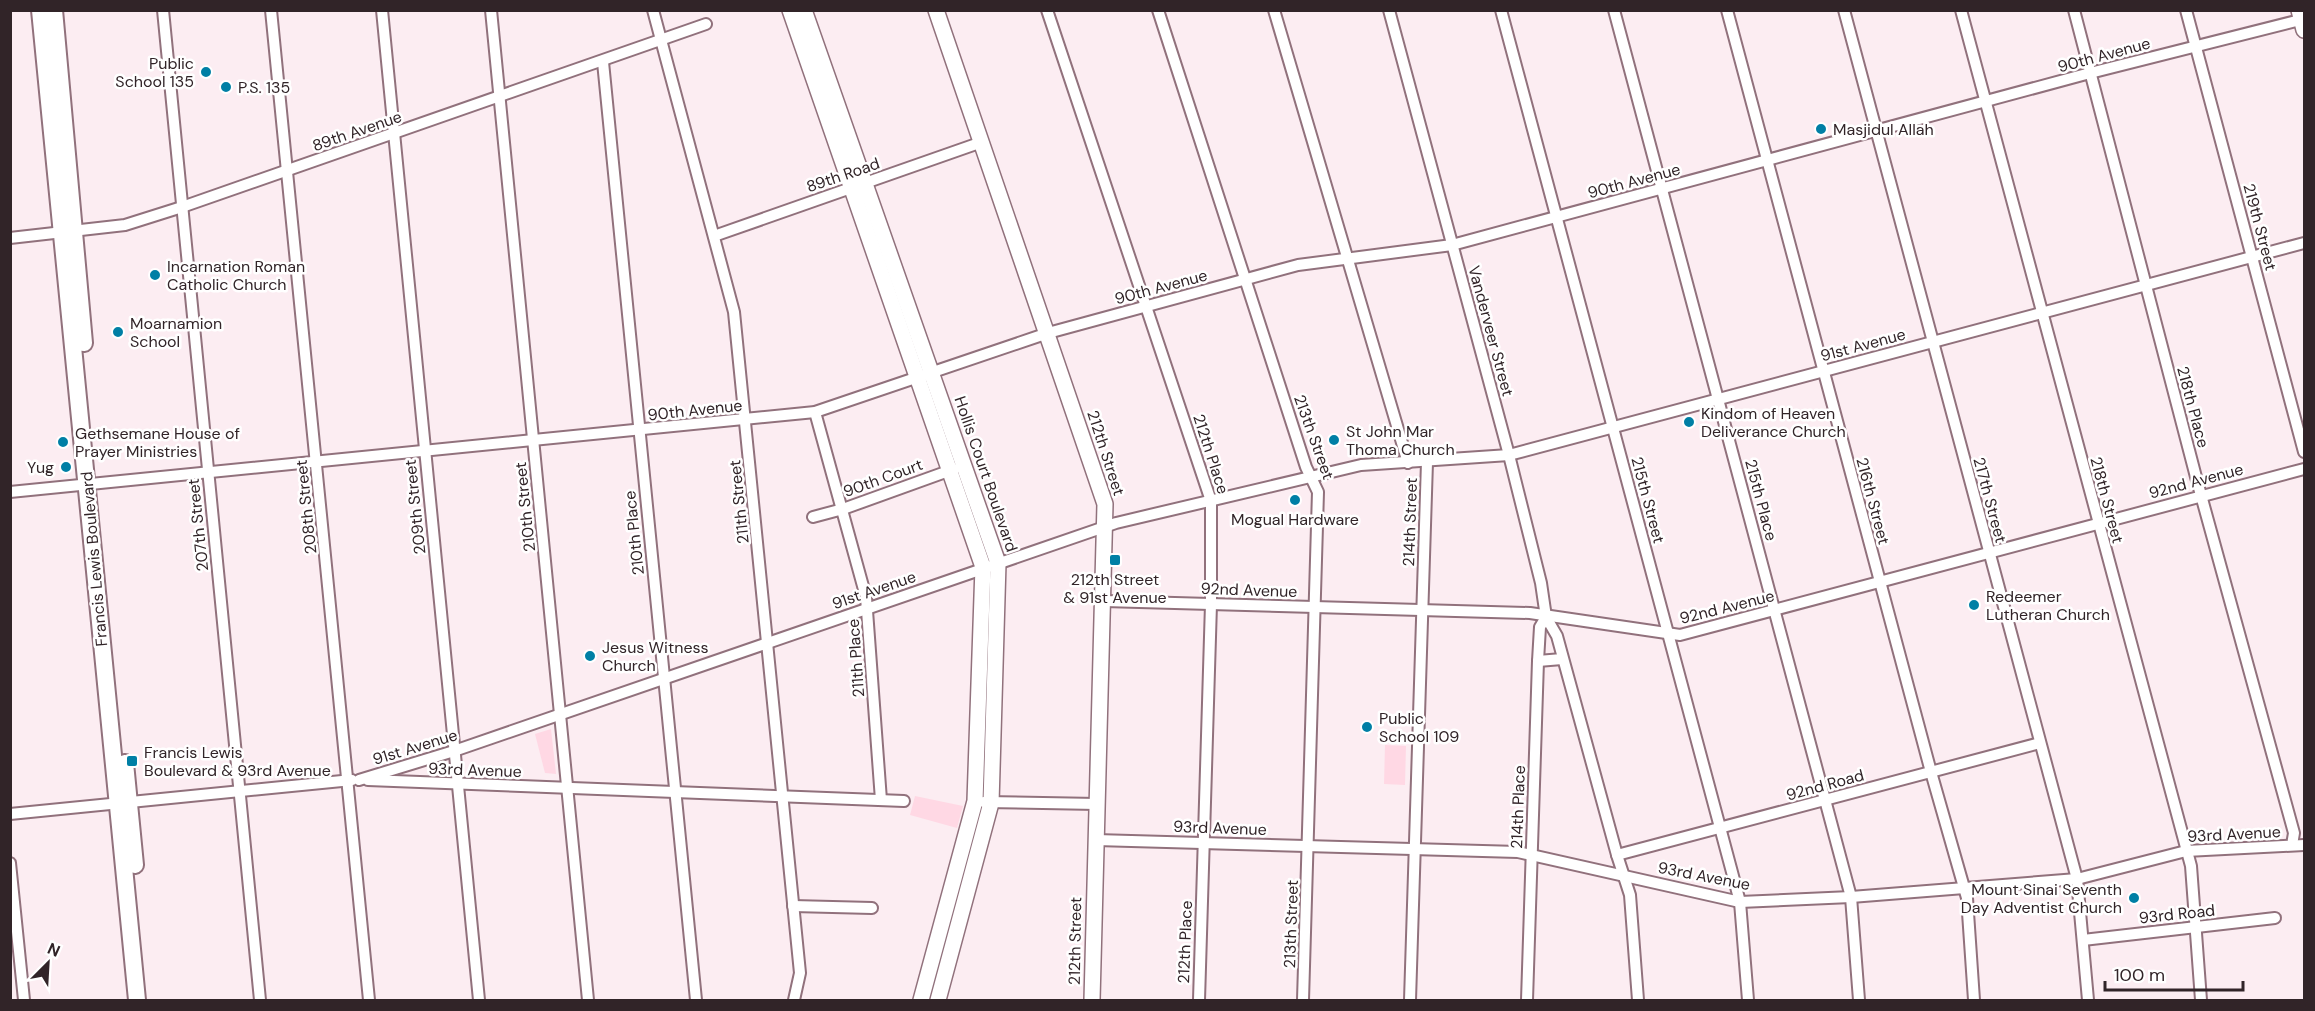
<svg xmlns="http://www.w3.org/2000/svg" width="2315" height="1011" viewBox="0 0 2315 1011" font-family="'DM Sans',sans-serif">
<rect width="100%" height="100%" fill="#fcedf2"/>
<!-- green -->
<g fill="#ffd8e4">
<polygon points="551,729 556,774 545,773 535,734"/>
<polygon points="1385,745 1406,746 1405,785 1384,784"/>
<polygon points="915,796 963,806 957,828 910,815"/>
</g>
<g fill="none" stroke-linecap="round" stroke-linejoin="round">
<!-- street casing -->
<g stroke="#91717c" stroke-width="14">
<g id="street">
<polyline points="163,10 260,1000"/>
<polyline points="271,10 369,1000"/>
<polyline points="382,10 479,1000"/>
<polyline points="491,10 588,1000"/>
<polyline points="653,10 734,312 800,973 794,1000"/>
<polyline points="1047,10 1211,501 1211,604 1199,1000"/>
<polyline points="1158,10 1306,467 1318,492 1303,1000"/>
<polyline points="1274,10 1408,463"/>
<polyline points="1389,10 1509,455 1541,583 1546,617 1557,636 1617,855 1630,895 1638,1000"/>
<polyline points="1501,10 1740,902 1748,1000"/>
<polyline points="1614,10 1851,897 1859,1000"/>
<polyline points="1727,10 1931,772 1967,898 1974,1000"/>
<polyline points="1844,10 2077,879 2088,1000"/>
<polyline points="1961,10 2191,866 2201,1000"/>
<polyline points="2074,10 2196,477 2294,833 2292,845"/>
<polyline points="2186,10 2304,452"/>
<polyline points="603,62 696,1000"/>
<polyline points="714,236 982,142"/>
<polyline points="10,238 125,225 182,207 706,24"/>
<polyline points="815,412 866,597 881,800"/>
<polyline points="10,492 815,412 1048,333 1298,265 1452,245 2090,73 2304,19"/>
<polyline points="813,517 843,509 954,469"/>
<polyline points="1104,601 1530,613 1680,635 2304,469"/>
<polyline points="1538,661 1562,659"/>
<polyline points="359,780 454,751 1116,523 1361,465 1509,455 2304,243"/>
<polyline points="368,780 904,801"/>
<polyline points="984,802 1097,804"/>
<polyline points="10,814 352,780"/>
<polyline points="1096,840 1518,852 1740,902 1851,897 2077,879 2186,851 2304,845"/>
<polyline points="1617,855 2040,743"/>
<polyline points="10,863 24,1000"/>
<polyline points="793,906 872,908"/>
<polyline points="2083,940 2275,918"/>
<polyline points="1410,1000 1427,462"/>
<polyline points="1527,1000 1538,661 1540,627 1546,617"/>
</g>
</g>
<!-- secondary casing -->
<g stroke="#91717c" stroke-width="18">
<g id="secondary">
<polyline points="790,10 983,567 975,801 921,1000"/>
<polyline points="804,10 998,563 991,803 938,1000"/>
<polyline points="936,10 1105,504 1092,1000"/>
<polyline points="2299,10 2304,30"/>
</g>
</g>
<!-- primary casing -->
<g stroke="#91717c" stroke-width="20">
<g id="primary">
<polyline points="40,10 137,1000"/>
<polyline points="54,10 84,343"/>
<polyline points="125,763 135,865"/>
</g>
</g>
<!-- street -->
<use href="#street" stroke="#fff" stroke-width="10"/>
<!-- secondary -->
<use href="#secondary" stroke="#fff" stroke-width="15"/>
<!-- primary -->
<use href="#primary" stroke="#fff" stroke-width="16"/>
</g>
<!-- markers -->
<g fill="#007fa5" stroke="#fff" stroke-width="2">
<circle cx="206" cy="72" r="6"/>
<circle cx="226" cy="87" r="6"/>
<circle cx="1821" cy="129" r="6"/>
<circle cx="155" cy="275" r="6"/>
<circle cx="118" cy="332" r="6"/>
<circle cx="1689" cy="422" r="6"/>
<circle cx="1334" cy="440" r="6"/>
<circle cx="63" cy="442" r="6"/>
<circle cx="66" cy="467" r="6"/>
<circle cx="1295" cy="500" r="6"/>
<rect x="1109" y="554" width="12" height="12" rx="3"/>
<circle cx="1974" cy="605" r="6"/>
<circle cx="590" cy="656" r="6"/>
<circle cx="1367" cy="727" r="6"/>
<rect x="126" y="755" width="12" height="12" rx="3"/>
<circle cx="2134" cy="898" r="6"/>
</g>
<g text-anchor="middle" dominant-baseline="central" stroke-width="5" stroke-linejoin="round" paint-order="stroke">
<!-- street labels -->
<g font-size="16" fill="#312428" stroke="#fff">
<text transform="translate(2104 55) rotate(-15)">90th Avenue</text>
<text transform="translate(357 131) rotate(-19)">89th Avenue</text>
<text transform="translate(843 175) rotate(-19)">89th Road</text>
<text transform="translate(1634 181) rotate(-15)">90th Avenue</text>
<text transform="translate(2260 227) rotate(75)">219th Street</text>
<text transform="translate(1161 287) rotate(-15)">90th Avenue</text>
<text transform="translate(1491 331) rotate(75)">Vanderveer Street</text>
<text transform="translate(1863 345) rotate(-15)">91st Avenue</text>
<text transform="translate(2193 407) rotate(75)">218th Place</text>
<text transform="translate(695 410) rotate(-6)">90th Avenue</text>
<text transform="translate(1314 437) rotate(70)">213th Street</text>
<text transform="translate(1106 453) rotate(72)">212th Street</text>
<text transform="translate(1211 454) rotate(72)">212th Place</text>
<text transform="translate(986 474) rotate(71)">Hollis Court Boulevard</text>
<text transform="translate(883 478) rotate(-20)">90th Court</text>
<text transform="translate(2196 481) rotate(-15)">92nd Avenue</text>
<text transform="translate(1648 500) rotate(75)">215th Street</text>
<text transform="translate(1761 500) rotate(75)">215th Place</text>
<text transform="translate(1990 500) rotate(75)">217th Street</text>
<text transform="translate(2107 500) rotate(75)">218th Street</text>
<text transform="translate(1873 501) rotate(75)">216th Street</text>
<text transform="translate(739 502) rotate(-96)">211th Street</text>
<text transform="translate(306 507) rotate(-96)">208th Street</text>
<text transform="translate(415 507) rotate(-96)">209th Street</text>
<text transform="translate(525 507) rotate(-96)">210th Street</text>
<text transform="translate(1410 522) rotate(-88)">214th Street</text>
<text transform="translate(198 525) rotate(-96)">207th Street</text>
<text transform="translate(634 533) rotate(-96)">210th Place</text>
<text transform="translate(94 559) rotate(-95)">Francis Lewis Boulevard</text>
<text transform="translate(874 590) rotate(-19)">91st Avenue</text>
<text transform="translate(1249 590) rotate(2)">92nd Avenue</text>
<text transform="translate(1727 607) rotate(-14)">92nd Avenue</text>
<text transform="translate(856 658) rotate(-94)">211th Place</text>
<text transform="translate(415 747) rotate(-17)">91st Avenue</text>
<text transform="translate(475 770) rotate(2)">93rd Avenue</text>
<text transform="translate(1825 785) rotate(-15)">92nd Road</text>
<text transform="translate(1518 807) rotate(-88)">214th Place</text>
<text transform="translate(1220 828) rotate(2)">93rd Avenue</text>
<text transform="translate(2234 834) rotate(-3)">93rd Avenue</text>
<text transform="translate(1704 876) rotate(11)">93rd Avenue</text>
<text transform="translate(2177 914) rotate(-6)">93rd Road</text>
<text transform="translate(1291 924) rotate(-88)">213th Street</text>
<text transform="translate(1075 941) rotate(-89)">212th Street</text>
<text transform="translate(1185 942) rotate(-88)">212th Place</text>
</g>
<!-- poi labels -->
<g font-size="16" fill="#312428" stroke="#fff" text-anchor="start">
<text x="194" y="63" text-anchor="end">Public<tspan x="194" dy="18">School 135</tspan></text>
<text x="238" y="87">P.S. 135</text>
<text x="1833" y="129">Masjidul Allah</text>
<text x="167" y="266">Incarnation Roman<tspan x="167" dy="18">Catholic Church</tspan></text>
<text x="130" y="323">Moarnamion<tspan x="130" dy="18">School</tspan></text>
<text x="1701" y="413">Kindom of Heaven<tspan x="1701" dy="18">Deliverance Church</tspan></text>
<text x="1346" y="431">St John Mar<tspan x="1346" dy="18">Thoma Church</tspan></text>
<text x="75" y="433">Gethsemane House of<tspan x="75" dy="18">Prayer Ministries</tspan></text>
<text x="54" y="467" text-anchor="end">Yug</text>
<text x="1295" y="519" text-anchor="middle">Mogual Hardware</text>
<text x="1115" y="579" text-anchor="middle">212th Street<tspan x="1115" dy="18">&amp; 91st Avenue</tspan></text>
<text x="1986" y="596">Redeemer<tspan x="1986" dy="18">Lutheran Church</tspan></text>
<text x="602" y="647">Jesus Witness<tspan x="602" dy="18">Church</tspan></text>
<text x="1379" y="718">Public<tspan x="1379" dy="18">School 109</tspan></text>
<text x="144" y="752">Francis Lewis<tspan x="144" dy="18">Boulevard &amp; 93rd Avenue</tspan></text>
<text x="2122" y="889" text-anchor="end">Mount Sinai Seventh<tspan x="2122" dy="18">Day Adventist Church</tspan></text>
</g>
</g>
<!-- border -->
<rect width="2315" height="1011" fill="none" stroke="#312428" stroke-width="24"/>
<!-- north arrow -->
<g transform="translate(48 963) rotate(24)" stroke="#ffffff" stroke-width="4.5" paint-order="stroke">
<path d="M0-4.5L10 22L0 15L-10 22Z" fill="#312428"/>
<text y="-9" font-size="16" font-weight="bold" text-anchor="middle" fill="#312428">N</text>
</g>
<!-- scale -->
<path d="M2105 981v9h138v-9" fill="none" stroke="#312428" stroke-width="3"/>
<text x="2114" y="981" font-size="18" fill="#312428" stroke="#ffffff" stroke-width="4.5" paint-order="stroke">100 m</text>
</svg>
